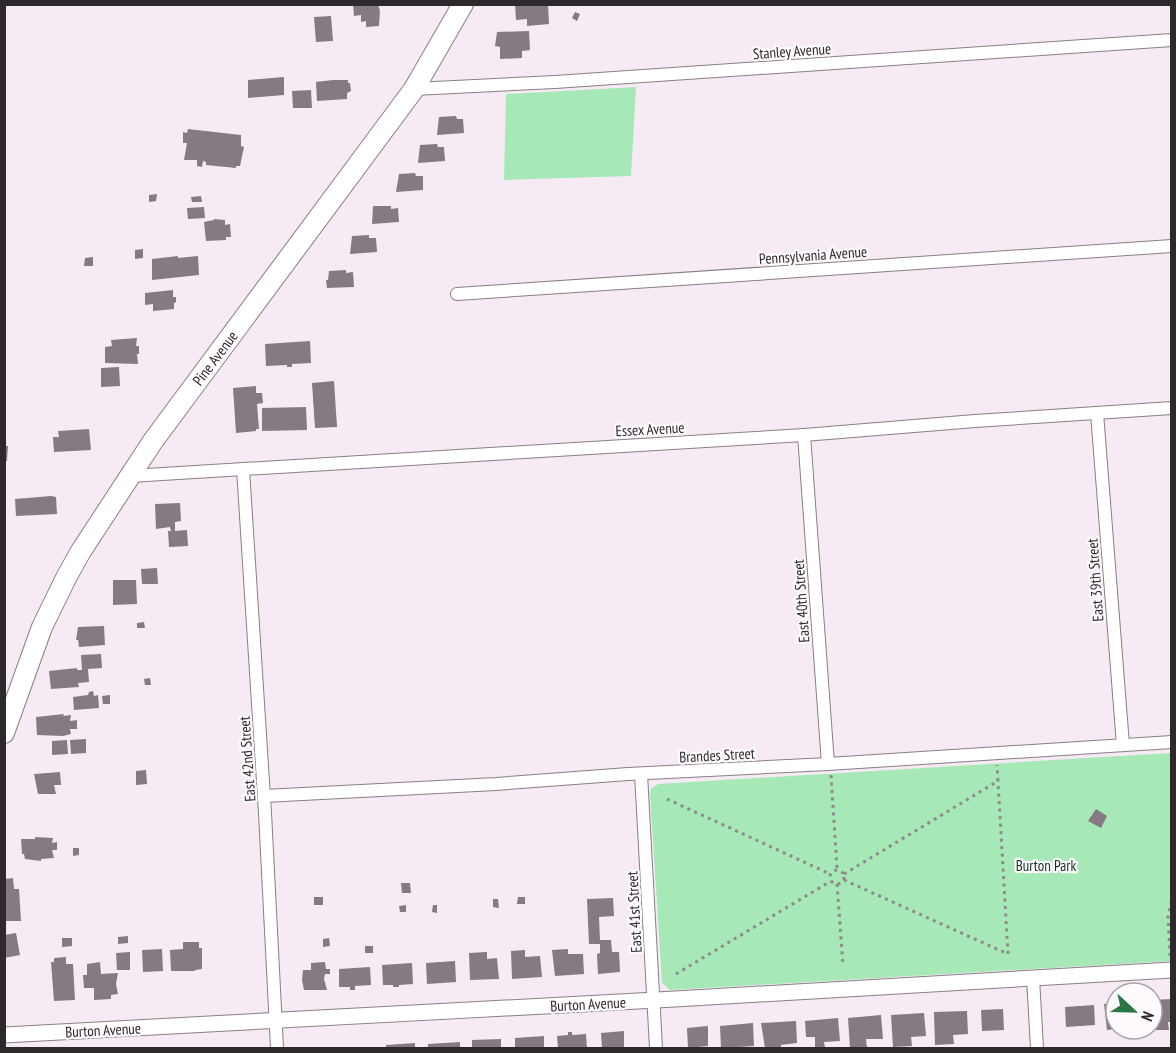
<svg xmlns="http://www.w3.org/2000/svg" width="1176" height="1053" viewBox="0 0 1176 1053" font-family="'PT Sans Narrow',sans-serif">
<rect width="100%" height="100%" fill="#f6eaf4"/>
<!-- green -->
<g fill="#a6e9b7">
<polygon points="636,87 631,176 504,180 506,94"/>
<polygon points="1171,753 1171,961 670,990 662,983 650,794 651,789 658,784"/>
</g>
<!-- building -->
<g fill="#857a83">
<polygon points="353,4 378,4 380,11 379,26 366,27 366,21 361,22 361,15 354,16"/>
<polygon points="515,4 548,4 549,24 527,26 527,19 516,20"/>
<polygon points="575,12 580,14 577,21 572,18"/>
<polygon points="331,16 333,41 316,42 314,17"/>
<polygon points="529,31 530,50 522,51 522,58 500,59 500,47 495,46 497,32"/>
<polygon points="284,77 284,95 248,98 248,80"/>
<polygon points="333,80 348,80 348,83 350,83 351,91 347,93 347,99 317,101 316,82"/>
<polygon points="311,90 312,108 293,108 292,91"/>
<polygon points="456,116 457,119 463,119 464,133 437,135 439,117"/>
<polygon points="188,129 241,135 241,146 244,147 240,166 236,166 236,168 206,165 206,162 203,161 202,167 197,166 197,160 184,160 187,143 183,143 183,132 187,133"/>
<polygon points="437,144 438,147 444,147 445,161 418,163 420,145"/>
<polygon points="415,173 416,176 423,176 423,190 396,192 399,174"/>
<polygon points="157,194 156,201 149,202 149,195"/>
<polygon points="201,196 202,202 192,202 191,197"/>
<polygon points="373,206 391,206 391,209 398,208 399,222 372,224"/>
<polygon points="204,207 205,218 188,219 187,208"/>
<polygon points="214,219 225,220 225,225 230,224 231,237 226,237 226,240 206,241 204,222 214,220"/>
<polygon points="369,235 369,238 376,238 377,252 350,254 352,236"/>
<polygon points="143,249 143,258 135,259 135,250"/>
<polygon points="178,256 178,258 198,256 199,275 152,280 152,259"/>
<polygon points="93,257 93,266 84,266 85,258"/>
<polygon points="346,270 346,273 353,272 354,287 327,288 326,280 328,280 329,271"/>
<polygon points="173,290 173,297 176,297 176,302 174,303 174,309 153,311 153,304 145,305 145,293"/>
<polygon points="137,338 136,346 139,346 139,354 137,354 138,364 105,363 105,347 112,346 111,340"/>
<polygon points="310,341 311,363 292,364 292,367 287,367 287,365 266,366 265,344"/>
<polygon points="119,367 120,386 101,387 101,368"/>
<polygon points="334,381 337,427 315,428 312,383"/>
<polygon points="256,386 256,393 262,393 263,403 257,404 259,429 256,429 256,431 236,433 233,388"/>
<polygon points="306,407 307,430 262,431 262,408"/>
<polygon points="89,429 91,450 54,452 53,437 59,437 58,431"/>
<polygon points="4,446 8,446 7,461 4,461"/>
<polygon points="51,496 56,497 57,514 16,516 15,499"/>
<polygon points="180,503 181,521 175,522 175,531 187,530 188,546 169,547 168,531 171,531 170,527 156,529 155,504"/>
<polygon points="157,568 158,584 142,584 141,569"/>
<polygon points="113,580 136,580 137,604 113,605"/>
<polygon points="144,622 145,628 137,628 137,623"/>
<polygon points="104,626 105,645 79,647 78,640 76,640 78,627"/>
<polygon points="101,654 102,668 88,669 89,682 78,683 79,687 51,689 49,671 77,668 77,670 82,670 81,655"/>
<polygon points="150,678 151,685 145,685 144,679"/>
<polygon points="93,691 94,696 98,695 99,708 74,710 73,697 88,695 89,692"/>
<polygon points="110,695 110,704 103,704 102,696"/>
<polygon points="64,714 63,716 71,715 70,721 77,720 77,729 70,729 71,734 63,736 37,735 36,717"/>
<polygon points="86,739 86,753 71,754 70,740"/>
<polygon points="67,740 68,754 52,755 52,741"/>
<polygon points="146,770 147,784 136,785 136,771"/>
<polygon points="60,772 61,785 54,785 56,794 38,794 34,774"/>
<polygon points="1096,809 1107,816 1101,828 1088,821"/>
<polygon points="35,837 53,838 52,843 57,842 57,850 52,850 54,858 41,859 41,861 25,859 24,854 22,854 21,839 35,839"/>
<polygon points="73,848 79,848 79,855 73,856"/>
<polygon points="13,878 14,889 19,889 21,921 4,921 4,879"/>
<polygon points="401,883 410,883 411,893 402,893"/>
<rect x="314" y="897" width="9" height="8"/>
<polygon points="518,897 525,897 525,904 517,904"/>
<polygon points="613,898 614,916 599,917 600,940 611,940 612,952 619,952 620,972 598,974 597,954 600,953 600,944 589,944 587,899"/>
<polygon points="493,899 498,899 499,908 493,907"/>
<polygon points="406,905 406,912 400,912 399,906"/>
<polygon points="433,905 437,905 437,913 432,912"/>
<polygon points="16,933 20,955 4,958 4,935"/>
<polygon points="128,936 128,943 118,944 118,937"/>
<polygon points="62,938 72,938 72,946 62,947"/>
<polygon points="329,938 330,946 323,947 323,939"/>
<polygon points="183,942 199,942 199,948 202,948 202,969 195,970 195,971 171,971 170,950 183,949"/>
<rect x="365" y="946" width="8" height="7"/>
<polygon points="162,949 163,971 143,972 142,950"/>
<polygon points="568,949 568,954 583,954 584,974 555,976 552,950"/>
<polygon points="525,950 525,957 540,956 542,977 512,979 511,951"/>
<polygon points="130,952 130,970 117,970 116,953"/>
<polygon points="487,952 487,959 497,958 499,979 470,980 469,953"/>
<polygon points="66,957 66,964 73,964 75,1000 54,1001 51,962 54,962 54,958"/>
<polygon points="455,961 456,982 427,984 426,963"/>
<polygon points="100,962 101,974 118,973 116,984 118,994 111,995 111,999 94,1000 94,988 84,988 83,975 87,975 87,964"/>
<polygon points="325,962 326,969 330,969 330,974 325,974 324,979 327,990 304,990 302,980 303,970 311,970 311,963"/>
<polygon points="412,963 413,984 399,985 399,987 393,987 393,985 383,985 382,965"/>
<polygon points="370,967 371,985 355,986 355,990 350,990 350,987 339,987 339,969"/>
<polygon points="1172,999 1172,1022 1168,1022 1169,1030 1152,1030 1152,1000"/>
<polygon points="1116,1003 1116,1029 1107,1030 1104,1004"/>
<polygon points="1094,1005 1095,1025 1066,1027 1065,1007"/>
<polygon points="1003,1009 1004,1030 982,1031 981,1010"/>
<polygon points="967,1011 968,1034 953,1035 954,1044 935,1045 934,1012"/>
<polygon points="924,1013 926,1036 911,1037 912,1046 893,1047 891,1015"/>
<polygon points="881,1015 883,1039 866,1039 867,1048 850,1048 848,1018"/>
<polygon points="838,1018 840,1041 824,1042 825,1048 815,1048 815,1037 806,1037 805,1021"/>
<polygon points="796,1021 797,1043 781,1045 781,1048 765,1048 761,1023"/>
<polygon points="753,1023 754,1046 721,1048 720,1026"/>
<polygon points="708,1026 708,1046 688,1048 687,1028"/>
<polygon points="624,1031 624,1048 602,1048 601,1033"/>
<polygon points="568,1032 572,1032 572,1035 586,1034 587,1048 558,1048 557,1036 568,1035"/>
<polygon points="544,1036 544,1048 515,1048 515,1038"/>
<polygon points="501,1039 501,1048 472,1048 472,1040"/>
<polygon points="460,1042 460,1048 428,1048 428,1044"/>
<polygon points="415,1043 415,1048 386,1048 386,1045"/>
</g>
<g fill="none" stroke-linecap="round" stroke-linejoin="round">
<!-- minor casing -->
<g stroke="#897e87" stroke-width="14">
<g id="minor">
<polyline points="414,89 555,82 1172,40"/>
<polyline points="457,294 1172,246"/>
<polyline points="1097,413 1123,745"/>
<polyline points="804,435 828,764"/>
<polyline points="243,469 265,813 277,1048"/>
<polyline points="130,476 804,435 975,421 1172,408"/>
<polyline points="641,774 656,1048"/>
<polyline points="264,796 496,784 628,774 828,764 1172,742"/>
<polyline points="1033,978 1037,1048"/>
</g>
</g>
<!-- tertiary casing -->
<g stroke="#897e87" stroke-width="17">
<polyline id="tertiary" points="4,1035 675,999 1172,970"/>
</g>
<!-- primary casing -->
<g stroke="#897e87" stroke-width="22">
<polyline id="primary" points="4,733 42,627 67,576 81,551 153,441 414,89 463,4"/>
</g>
<!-- path -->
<g stroke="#90888f" stroke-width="3" stroke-dasharray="3 4.5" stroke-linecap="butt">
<polyline points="831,775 837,869"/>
<polyline points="667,799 830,874"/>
<circle cx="837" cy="877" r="7"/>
<polyline points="844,874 998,781 997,765"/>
<polyline points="844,880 1008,954 998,781"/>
<polyline points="837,884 843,965"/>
<polyline points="1170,956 1168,916 1172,899"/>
<polyline points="676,974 831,881"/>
</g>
<!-- minor -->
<use href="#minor" stroke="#fff" stroke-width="12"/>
<!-- tertiary -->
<use href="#tertiary" stroke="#fff" stroke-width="15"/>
<!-- primary -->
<use href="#primary" stroke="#fff" stroke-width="20"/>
</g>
<g text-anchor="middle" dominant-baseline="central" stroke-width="4.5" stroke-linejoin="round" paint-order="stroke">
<!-- street labels -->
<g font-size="15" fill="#2d282c" stroke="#fffafe">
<text transform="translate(792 51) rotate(-4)">Stanley Avenue</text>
<text transform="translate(813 255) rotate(-4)">Pennsylvania Avenue</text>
<text transform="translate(215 358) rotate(-53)">Pine Avenue</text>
<text transform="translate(650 429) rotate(-3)">Essex Avenue</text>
<text transform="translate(1095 580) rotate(-94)">East 39th Street</text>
<text transform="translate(801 601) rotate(-94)">East 40th Street</text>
<text transform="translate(717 755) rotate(-3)">Brandes Street</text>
<text transform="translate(247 759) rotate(-94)">East 42nd Street</text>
<text transform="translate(634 912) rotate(-93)">East 41st Street</text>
<text transform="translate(588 1004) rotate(-3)">Burton Avenue</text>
<text transform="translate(103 1030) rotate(-3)">Burton Avenue</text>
</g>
<!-- park labels -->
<g font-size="15" fill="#0d351b" stroke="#fffafe">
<text x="1046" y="865">Burton Park</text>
</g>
</g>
<!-- border -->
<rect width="1176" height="1053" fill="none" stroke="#2d282c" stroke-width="12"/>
<!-- north arrow -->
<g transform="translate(1134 1011) rotate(112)"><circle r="28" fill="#fffafe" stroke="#aba6aa" stroke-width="1.5"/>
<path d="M0-4.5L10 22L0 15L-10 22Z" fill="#297644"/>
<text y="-9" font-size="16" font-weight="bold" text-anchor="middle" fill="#2d282c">N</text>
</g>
</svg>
